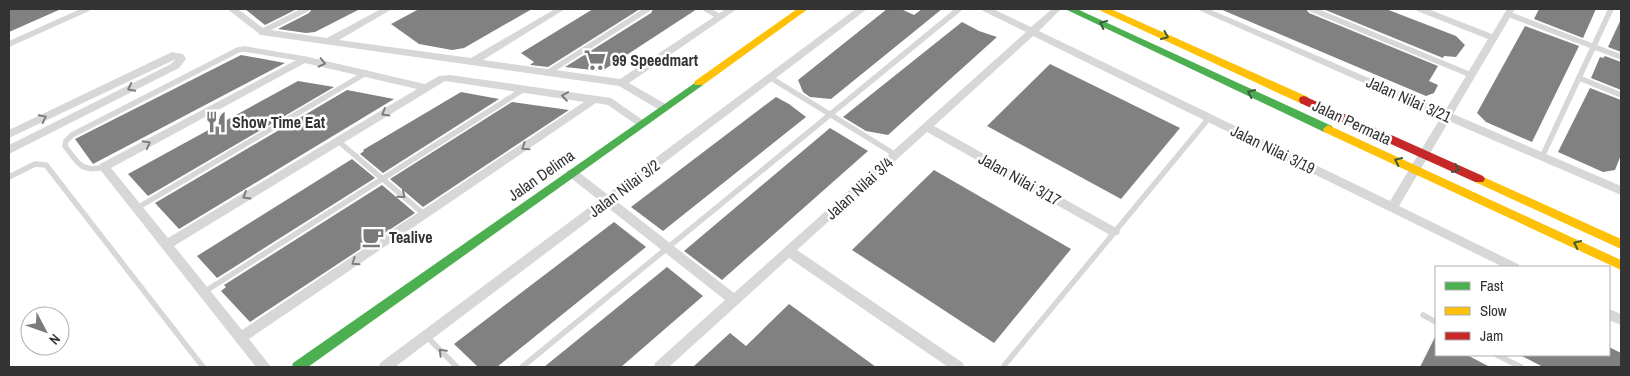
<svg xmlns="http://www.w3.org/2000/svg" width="1630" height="376" viewBox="0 0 1630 376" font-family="'Archivo Narrow',sans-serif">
<rect width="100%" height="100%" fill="#fff"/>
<!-- building -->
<g fill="#818181">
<polygon points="9,9 61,9 9,32"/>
<polygon points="245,9 297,9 265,25"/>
<polygon points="312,9 360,9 315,32 306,33 278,29 309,13"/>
<polygon points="419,9 532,9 464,48 452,50 419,44 391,24"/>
<polygon points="593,9 640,9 548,67 530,65 534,62 521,53"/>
<polygon points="653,9 697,9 602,71 565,67 651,13"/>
<polygon points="887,9 901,9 914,15 922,9 942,9 831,99 810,97 803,92 798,80"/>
<polygon points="1220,9 1306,9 1309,13 1438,66 1429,81 1438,85 1434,93 1426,96"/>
<polygon points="1323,9 1386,9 1456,36 1465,45 1456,57 1444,56 1443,58"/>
<polygon points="1539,9 1596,9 1583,38 1534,19"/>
<polygon points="1621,19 1621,52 1608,47"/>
<polygon points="962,22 979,31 997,37 888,135 866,131 843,117"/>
<polygon points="1525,26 1579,46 1532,142 1486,122 1477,113"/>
<polygon points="241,55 285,63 93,164 75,139"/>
<polygon points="1605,56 1621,62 1621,90 1591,78 1600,57 1603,58"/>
<polygon points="1050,64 1180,128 1121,199 987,126"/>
<polygon points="298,81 334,87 148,196 128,174"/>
<polygon points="1590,88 1621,100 1621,155 1615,170 1603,172 1558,152"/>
<polygon points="347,90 394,99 179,229 155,203"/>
<polygon points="461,92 499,99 383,173 360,154 364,151 363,150"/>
<polygon points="776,97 789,104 806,117 663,231 631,207"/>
<polygon points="512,102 569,110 423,207 390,179"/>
<polygon points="830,128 868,151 722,280 684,251"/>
<polygon points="352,159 375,178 217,278 197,256"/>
<polygon points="934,170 1071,249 994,343 852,250"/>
<polygon points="382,185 415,213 250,322 221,291 226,287 224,285"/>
<polygon points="614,222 646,247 497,367 478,367 454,344"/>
<polygon points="667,267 703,296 621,367 544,367"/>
<polygon points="789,304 876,367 693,367 730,333 746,346"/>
<polygon points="1436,335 1436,355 1467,355 1490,367 1420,367"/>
<polygon points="1609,347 1621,353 1621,367 1543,367 1520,355 1609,355"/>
</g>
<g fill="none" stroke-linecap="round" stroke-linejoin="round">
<!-- lane -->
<g stroke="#d7d7d7" stroke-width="5.5">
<polyline points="706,9 720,17"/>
<polyline points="1311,9 1471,75"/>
<polyline points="1508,14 1621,57"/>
<polyline points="261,32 307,9"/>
<polyline points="9,44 87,9"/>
<polyline points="547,73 648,9"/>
<polyline points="771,78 896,155"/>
<polyline points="1579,78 1621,95"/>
<polyline points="338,141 425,215"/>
<polyline points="1542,157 1611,9"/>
<path d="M104,167C81,173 78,163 65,146L66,141L72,135L238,50L245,49L304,59"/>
<polyline points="9,177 35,164 46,165 203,367"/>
<polyline points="137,208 366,73"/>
<polyline points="204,292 524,89"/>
<polyline points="1423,315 1436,322"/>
<polyline points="426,336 457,367"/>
<polyline points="1497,355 1521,367"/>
<polyline points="522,367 959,9"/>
<polyline points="1003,367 1209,118"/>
</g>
<!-- street -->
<g fill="#d7d7d7" fill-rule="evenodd">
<polygon points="227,9 238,9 264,29 327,38 381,9 392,9 339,40 471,58 555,9 565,9 483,60 620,79 726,9 737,9 629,83 667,105 668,108 667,111 663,112 619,86 261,35"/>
<polygon points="856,9 867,9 615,200 734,293 1026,32 983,11 982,9 993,9 1031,27 1052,9 1061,9 1039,31 1390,201 1441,117 1196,9 1209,9 1445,111 1488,39 1417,11 1416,9 1428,9 1492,34 1507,9 1515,9 1453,114 1621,186 1621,195 1449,121 1399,206 1518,264 1520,267 1503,267 1033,36 934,126 1118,229 1120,232 1118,235 1110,235 927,132 797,250 963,363 964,367 948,367 789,258 669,367 654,367 655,363 725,300 607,207 395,367 379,367 380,363 599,200 568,176 566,173 568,170 576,170 607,194"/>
<polygon points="172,52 183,54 186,59 179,68 9,154 9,145 171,64 176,59 9,138 9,130"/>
<path d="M304,56L425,84L439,76L450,75L611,98L647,123L646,126H638L608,105L596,103L249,339L271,367H256L98,167L100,164ZM305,63L417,89L168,238L111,168ZM445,81L584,102L242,330L174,246Z"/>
<polygon points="1609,309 1621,314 1621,325 1609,320"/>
</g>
<!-- fast -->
<g fill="#4caf50" fill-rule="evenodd">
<polygon points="1065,9 1077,9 1332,126 1333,129 1328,133 1324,132"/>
<polygon points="699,80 704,83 703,85 308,367 292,367 293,363"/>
</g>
<!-- slow -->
<g fill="#ffc107" fill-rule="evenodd">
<polygon points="797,9 808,9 703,85 695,85 694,83 695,81"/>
<polygon points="1100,9 1111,9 1308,97 1309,100 1304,104 1300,103 1101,11"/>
<polygon points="1328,125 1621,260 1621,270 1324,132 1323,129"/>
<polygon points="1479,175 1621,239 1621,249 1475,182 1473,179"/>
</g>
<!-- jam -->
<polygon fill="#c62828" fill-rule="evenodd" points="1304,96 1483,176 1485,179 1483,182 1475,182 1300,103 1299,100 1300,97"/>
</g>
<!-- one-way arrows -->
<defs><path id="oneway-chevron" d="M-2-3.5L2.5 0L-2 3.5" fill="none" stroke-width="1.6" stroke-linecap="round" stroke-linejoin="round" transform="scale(1.25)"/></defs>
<g stroke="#3c5e3d">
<use href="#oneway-chevron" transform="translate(1103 24) rotate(-155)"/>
<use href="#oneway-chevron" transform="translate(1165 36) rotate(24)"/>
<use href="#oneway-chevron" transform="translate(1251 93) rotate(-155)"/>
<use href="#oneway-chevron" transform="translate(1398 161) rotate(-155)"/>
<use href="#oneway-chevron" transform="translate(1456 169) rotate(25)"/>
<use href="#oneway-chevron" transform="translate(1577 244) rotate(-155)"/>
</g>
<g stroke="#7d7d7d">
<use href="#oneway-chevron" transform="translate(322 63) rotate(13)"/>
<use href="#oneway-chevron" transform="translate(131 88) rotate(153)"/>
<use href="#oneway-chevron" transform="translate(565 96) rotate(-172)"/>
<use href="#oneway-chevron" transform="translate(385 113) rotate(149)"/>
<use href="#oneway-chevron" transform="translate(43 118) rotate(-26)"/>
<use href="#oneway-chevron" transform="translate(147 144) rotate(-28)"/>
<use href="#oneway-chevron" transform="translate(525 147) rotate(146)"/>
<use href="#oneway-chevron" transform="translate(402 195) rotate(41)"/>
<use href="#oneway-chevron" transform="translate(246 196) rotate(149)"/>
<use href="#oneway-chevron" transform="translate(355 262) rotate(146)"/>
<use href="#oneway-chevron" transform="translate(442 352) rotate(-135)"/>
</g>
<!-- icons -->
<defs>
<g id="supermarket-bare" transform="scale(1.725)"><path d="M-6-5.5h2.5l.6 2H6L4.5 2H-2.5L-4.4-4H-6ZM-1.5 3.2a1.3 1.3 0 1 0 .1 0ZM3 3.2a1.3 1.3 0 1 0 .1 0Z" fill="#7a7a7a" stroke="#fff" stroke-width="2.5" paint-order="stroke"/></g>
<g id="restaurant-bare" transform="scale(1.725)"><path d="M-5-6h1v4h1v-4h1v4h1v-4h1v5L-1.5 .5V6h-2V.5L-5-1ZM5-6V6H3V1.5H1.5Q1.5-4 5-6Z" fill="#7a7a7a" stroke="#fff" stroke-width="2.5" paint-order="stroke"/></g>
<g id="cafe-bare" transform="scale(1.725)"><path d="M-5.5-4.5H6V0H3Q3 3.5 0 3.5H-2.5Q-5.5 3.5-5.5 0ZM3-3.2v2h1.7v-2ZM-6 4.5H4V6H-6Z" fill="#7a7a7a" stroke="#fff" stroke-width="2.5" paint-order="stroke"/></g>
</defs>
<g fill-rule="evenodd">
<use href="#supermarket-bare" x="595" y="60"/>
<use href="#restaurant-bare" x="216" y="122"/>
<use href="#cafe-bare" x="373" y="237"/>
</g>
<g text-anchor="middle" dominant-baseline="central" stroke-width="5" stroke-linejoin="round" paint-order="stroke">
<!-- poi labels -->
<g font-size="16" font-weight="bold" fill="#333" stroke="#fff" text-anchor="start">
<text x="612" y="60">99 Speedmart</text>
<text x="232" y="122">Show Time Eat</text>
<text x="389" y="237">Tealive</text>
</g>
<!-- street labels -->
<g font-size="16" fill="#333" stroke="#fff">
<text transform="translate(1409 99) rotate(24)">Jalan Nilai 3/21</text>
<text transform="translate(1352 122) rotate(25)">Jalan Permata</text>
<text transform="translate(1273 149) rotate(26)">Jalan Nilai 3/19</text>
<text transform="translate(541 175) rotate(-35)">Jalan Delima</text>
<text transform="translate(1020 179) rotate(29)">Jalan Nilai 3/17</text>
<text transform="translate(624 188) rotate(-37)">Jalan Nilai 3/2</text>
<text transform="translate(859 188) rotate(-42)">Jalan Nilai 3/4</text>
</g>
</g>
<!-- border -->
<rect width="1630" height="376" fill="none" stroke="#333333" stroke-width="20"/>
<!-- legend -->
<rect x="1435" y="266" width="175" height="90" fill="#ffffff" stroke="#adadad"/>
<rect x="1445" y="282" width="25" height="8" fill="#4caf50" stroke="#adadad"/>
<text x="1480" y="291" font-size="15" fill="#333333">Fast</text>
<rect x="1445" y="307" width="25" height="8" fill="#ffc107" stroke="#adadad"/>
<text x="1480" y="316" font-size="15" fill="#333333">Slow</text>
<rect x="1445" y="332" width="25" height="8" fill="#c62828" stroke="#adadad"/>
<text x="1480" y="341" font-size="15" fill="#333333">Jam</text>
<!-- north arrow -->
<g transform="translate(45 331) rotate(131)"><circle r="24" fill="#ffffff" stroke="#adadad"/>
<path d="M0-4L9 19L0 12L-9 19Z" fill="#7a7a7a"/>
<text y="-8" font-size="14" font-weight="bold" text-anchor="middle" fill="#333333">N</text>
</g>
</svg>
